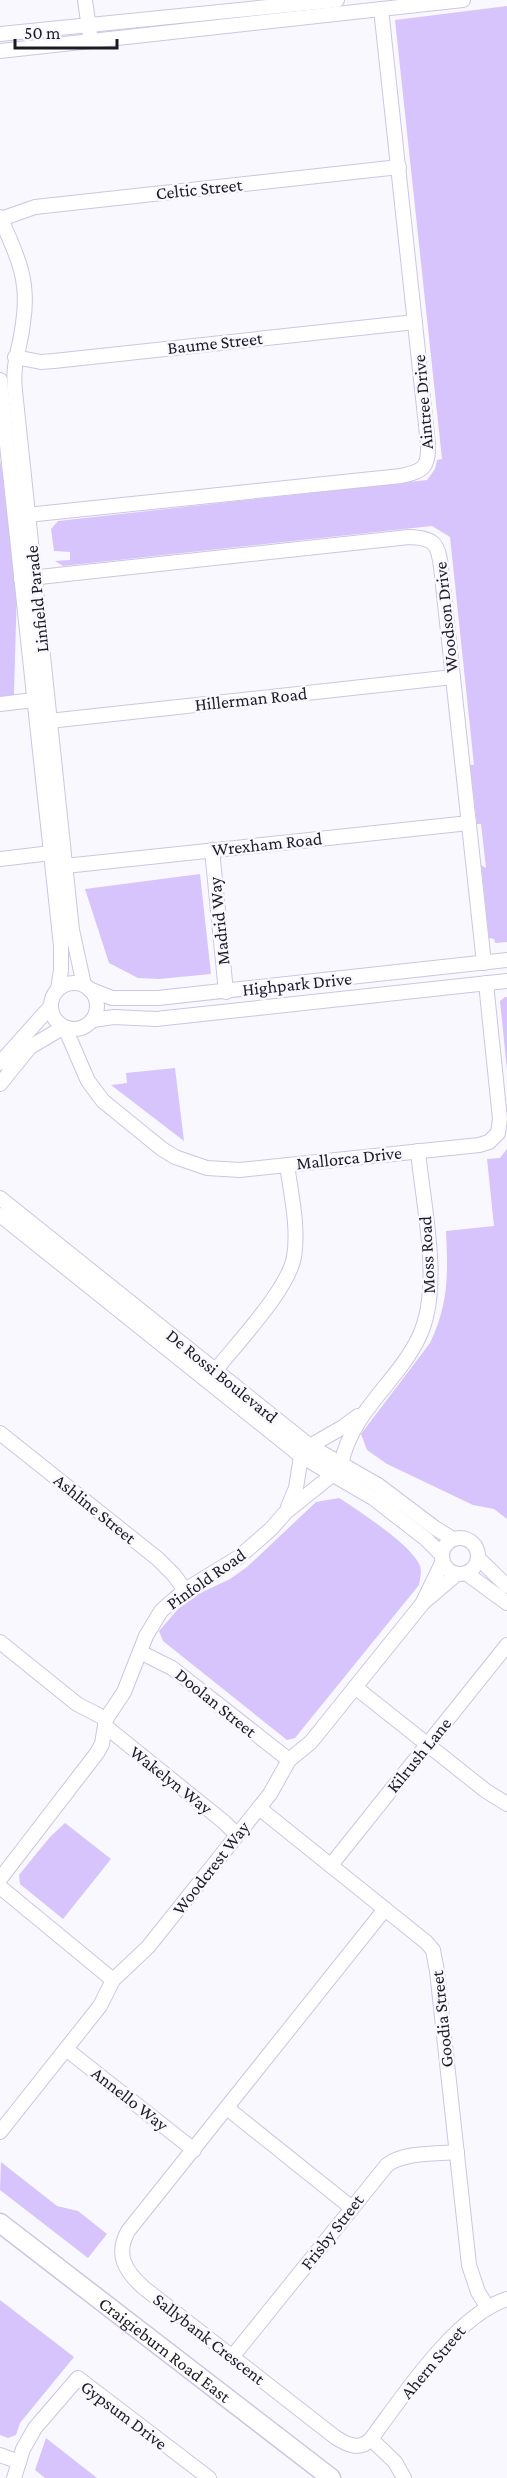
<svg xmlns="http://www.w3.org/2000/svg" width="507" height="2478" viewBox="0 0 507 2478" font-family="'Crimson Pro',serif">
<rect width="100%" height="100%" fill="#f9f8fe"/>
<!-- green -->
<g fill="#d7c4fd">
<polygon points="507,6 507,942 495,943 494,939 489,938 481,865 486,868 481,824 477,824 470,765 474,765 450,537 432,526 63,566 55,561 70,560 70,552 54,551 51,529 58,521 427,480 435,469 437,460 442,459 395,20"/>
<polygon points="0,460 18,551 14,695 0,697"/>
<polygon points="200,874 211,974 159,979 138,978 109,963 85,889"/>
<polygon points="505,997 507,997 507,1070 500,1001"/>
<polygon points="175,1068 184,1141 111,1085 127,1083 126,1073"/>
<path d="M507,1149V1519L494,1509L473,1505L387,1464L367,1450L361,1434L430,1343C449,1303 448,1274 446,1231L494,1226L487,1159L500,1158Z"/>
<path d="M339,1498C358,1510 413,1546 420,1566C422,1572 420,1579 419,1585L295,1738L287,1740L163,1641L159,1631L178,1609L192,1597L230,1579L247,1567L316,1502Z"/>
<polygon points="65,1823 111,1859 63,1919 20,1884 19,1875 50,1837"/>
<polygon points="1,2162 57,2206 78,2211 107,2234 88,2258 0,2190"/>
<polygon points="0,2300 74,2357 20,2423 16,2435 8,2438 0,2435"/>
<polygon points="46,2438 97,2478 45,2478 35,2470"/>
</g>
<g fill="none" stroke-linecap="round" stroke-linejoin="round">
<!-- minor casing -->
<g stroke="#cec5e2" stroke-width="16">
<g id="minor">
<polyline points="85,0 90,35"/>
<polyline points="0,34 337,0"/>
<polyline points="0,51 463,0"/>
<path d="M0,217C17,255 30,280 23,323C20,350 12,362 15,391L72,930L84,985"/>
<polyline points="1,219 35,207 399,167"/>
<polyline points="15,357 41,362 54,361 415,322"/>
<polyline points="0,380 61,946 61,970 58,989"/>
<path d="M27,515L401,476C423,471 429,468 428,444L381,9"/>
<path d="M21,579L409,537C434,538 438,543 441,567L484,963"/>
<polyline points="0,704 34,700"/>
<polyline points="49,721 453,677"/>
<polyline points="212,850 226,992"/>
<polyline points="0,859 51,853"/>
<polyline points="65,866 469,823"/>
<circle cx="74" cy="1006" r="23"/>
<polyline points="89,989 112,998 158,998 507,960"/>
<polyline points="93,1020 114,1017 156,1019 507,981"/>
<polyline points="65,1028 88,1081 103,1101 162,1149 175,1157 207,1168 240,1170 479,1145 489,1142 498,1133 500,1119 486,983"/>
<polyline points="0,1063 51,1006"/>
<polyline points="0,1084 30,1047 64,1027"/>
<polyline points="0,1198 310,1446 378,1485 435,1528 453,1539"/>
<polyline points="0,1215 301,1456 373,1498 426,1539 442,1555"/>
<path d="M215,1371C237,1343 288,1290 294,1257C299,1228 291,1194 287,1165"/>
<polyline points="0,1433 158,1559 174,1575 185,1590"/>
<polyline points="310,1446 343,1427 358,1416"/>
<path d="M341,1465C351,1412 397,1383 419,1337C443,1287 423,1206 418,1151"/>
<polyline points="288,1507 296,1488 301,1456"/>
<circle cx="460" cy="1556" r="18"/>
<polyline points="478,1558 507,1586"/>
<polyline points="466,1573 507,1603"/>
<polyline points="424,1602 457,1574"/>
<polyline points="0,1642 77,1704 106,1719"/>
<polyline points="140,1652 172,1668 289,1760"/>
<polyline points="355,1687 486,1791 507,1804"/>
<polyline points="105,1726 224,1822 237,1835"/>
<polyline points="259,1808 426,1942 433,1950 437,1971 469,2265 478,2292 488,2308"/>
<polyline points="331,1865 507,1645"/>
<polyline points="0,1879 97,1753 102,1744 106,1719 124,1692 146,1636 161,1611 185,1590 239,1557 271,1529 286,1512 332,1475"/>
<polyline points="0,1887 113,1980"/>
<path d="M385,1909L128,2231C115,2255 125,2271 144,2288L335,2437C347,2445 360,2451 371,2439L395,2462L404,2478"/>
<polyline points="66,2049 194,2150"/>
<polyline points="227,2108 352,2208"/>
<polyline points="0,2132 100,2006 113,1980 148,1947 270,1794 289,1760 311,1742 422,1604 443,1561"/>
<path d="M232,2357L387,2165C404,2152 435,2154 457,2152"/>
<path d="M371,2439C403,2396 456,2315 507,2299"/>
<polyline points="0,2455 19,2462"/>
<polyline points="14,2478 23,2449 35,2428 78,2378 209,2478"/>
</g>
</g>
<!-- major casing -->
<g stroke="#cec5e2" stroke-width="21">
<g id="major">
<path id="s1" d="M0,2223L331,2478"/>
</g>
</g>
<!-- minor -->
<use href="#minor" stroke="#fff" stroke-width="14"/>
<!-- major -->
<use href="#major" stroke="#fff" stroke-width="18"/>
</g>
<g text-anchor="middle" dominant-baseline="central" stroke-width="5" stroke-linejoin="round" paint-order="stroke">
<!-- street labels -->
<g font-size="18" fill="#1e1a25" stroke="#f9f8fe">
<text transform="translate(199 189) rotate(-6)">Celtic Street</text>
<text transform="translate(215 343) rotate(-6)">Baume Street</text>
<text transform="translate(423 402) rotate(-95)">Aintree Drive</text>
<text transform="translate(37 599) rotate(-96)">Linfield Parade</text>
<text transform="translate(446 617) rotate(-96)">Woodson Drive</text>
<text transform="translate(251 699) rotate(-6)">Hillerman Road</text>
<text transform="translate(267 844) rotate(-6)">Wrexham Road</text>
<text transform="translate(219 921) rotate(-96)">Madrid Way</text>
<text transform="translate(297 984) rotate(-6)">Highpark Drive</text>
<text transform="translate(349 1158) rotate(-6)">Mallorca Drive</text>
<text transform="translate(427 1255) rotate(-93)">Moss Road</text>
<text transform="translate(222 1376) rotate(39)">De Rossi Boulevard</text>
<text transform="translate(95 1509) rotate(39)">Ashline Street</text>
<text transform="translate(206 1579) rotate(-35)">Pinfold Road</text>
<text transform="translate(216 1703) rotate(39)">Doolan Street</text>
<text transform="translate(419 1755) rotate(-51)">Kilrush Lane</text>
<text transform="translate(171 1780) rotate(38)">Wakelyn Way</text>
<text transform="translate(211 1868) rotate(-52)">Woodcrest Way</text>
<text transform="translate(442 2019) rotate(-96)">Goodia Street</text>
<text transform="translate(130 2099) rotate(38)">Annello Way</text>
<text transform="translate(332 2232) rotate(-52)">Frisby Street</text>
<text transform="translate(209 2339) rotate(38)">Sallybank Crescent</text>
<text stroke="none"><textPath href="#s1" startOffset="208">Craigieburn Road East</textPath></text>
<text transform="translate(433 2362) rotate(-50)">Ahern Street</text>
<text transform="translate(124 2415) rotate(37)">Gypsum Drive</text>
</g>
</g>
<!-- scale -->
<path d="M15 39v9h102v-9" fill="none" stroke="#1e1a25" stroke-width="3"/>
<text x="24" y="39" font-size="18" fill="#1e1a25" stroke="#f9f8fe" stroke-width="4.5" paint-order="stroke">50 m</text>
</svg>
